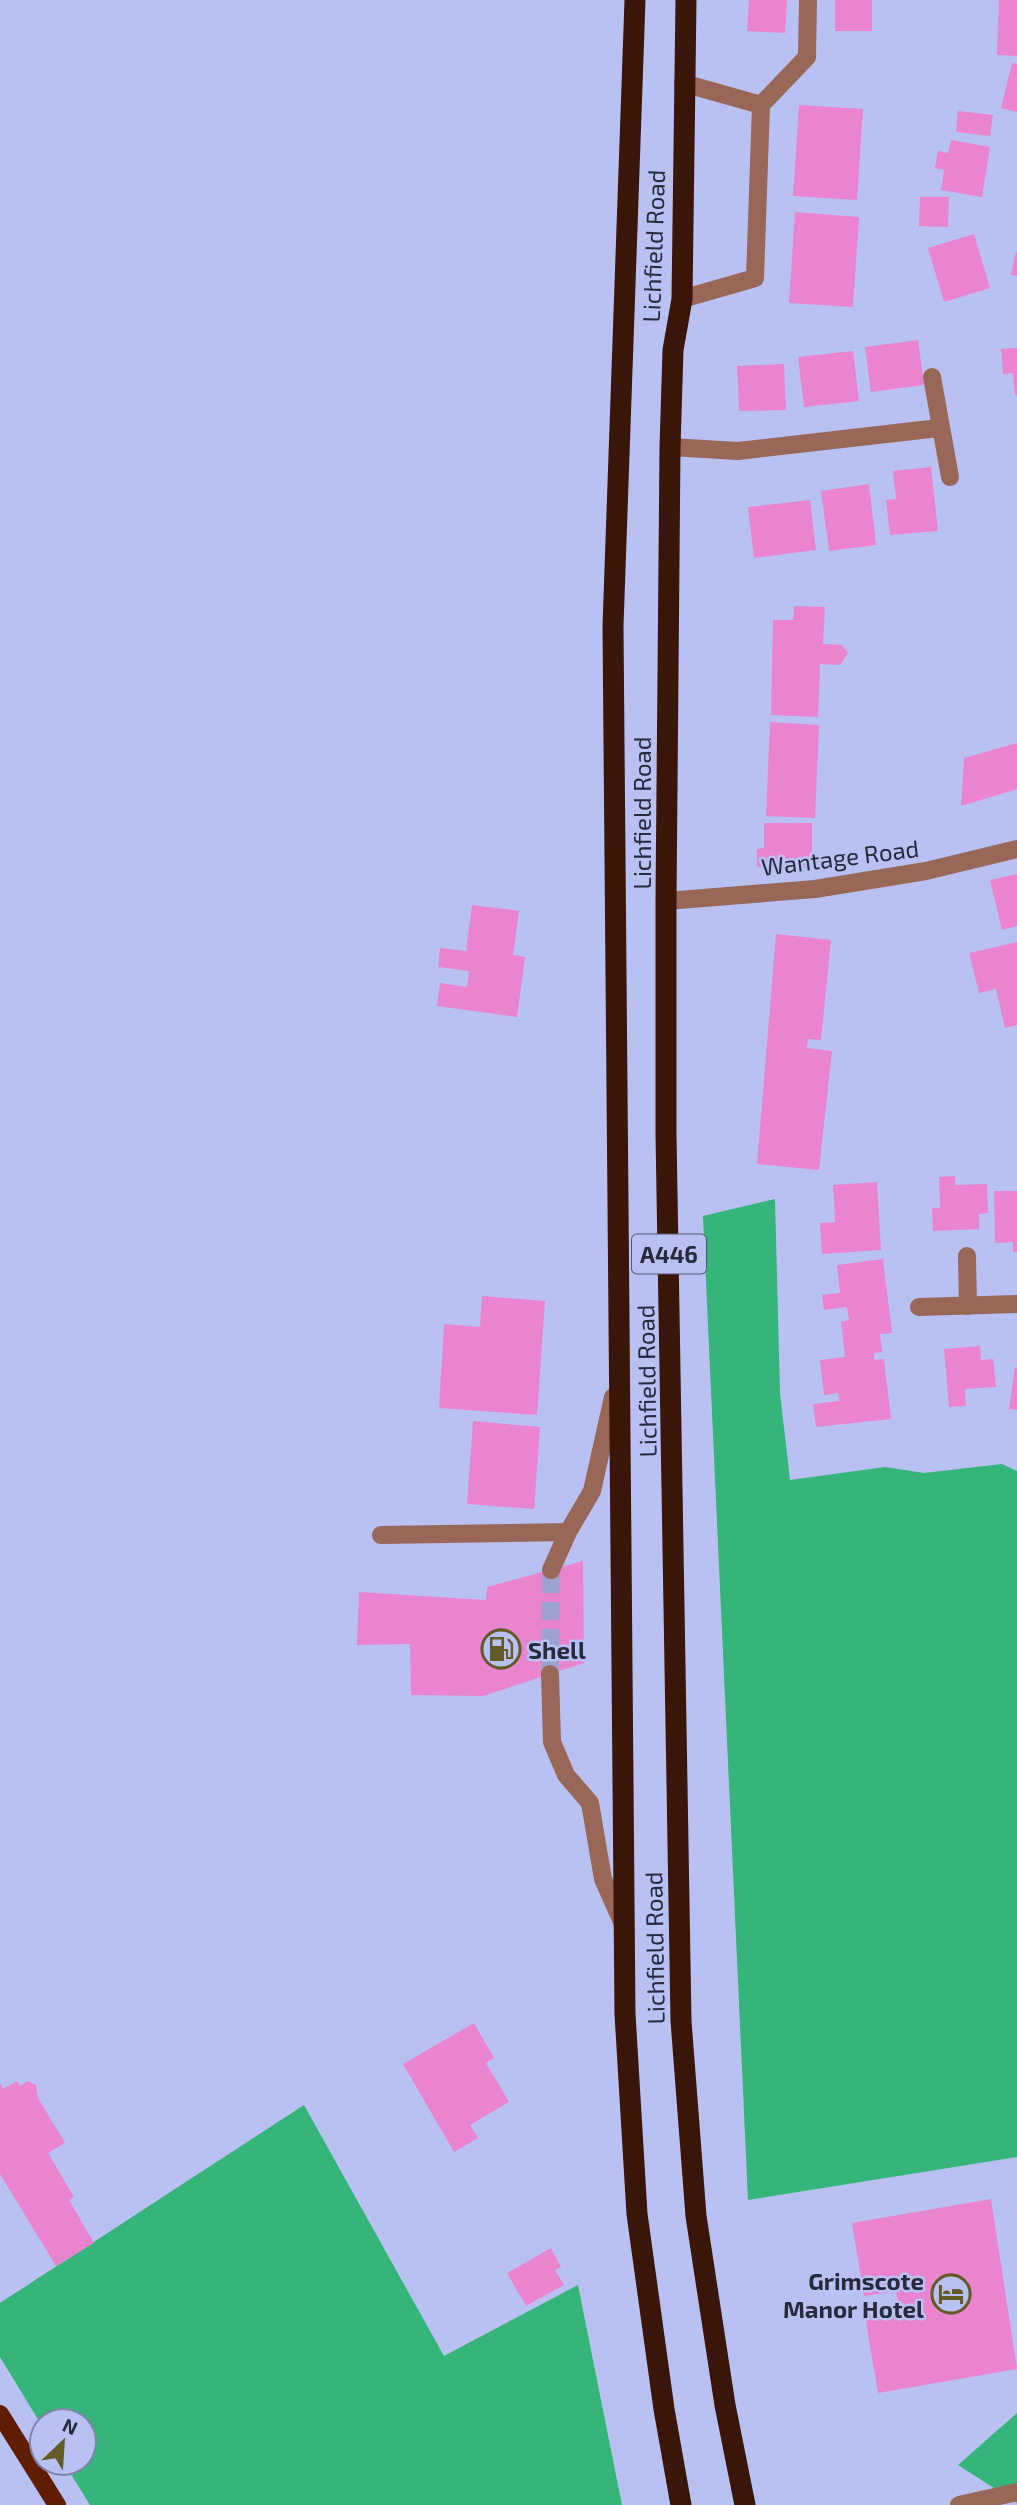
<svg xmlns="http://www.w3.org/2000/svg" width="1017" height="2505" viewBox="0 0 1017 2505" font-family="'Exo 2',sans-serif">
<rect width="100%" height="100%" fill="#b9c1f2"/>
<!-- green -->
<g fill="#35b579">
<polygon points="775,1199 780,1393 790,1480 885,1467 924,1473 1002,1464 1017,1471 1017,2157 748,2200 703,1216"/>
<polygon points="304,2105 444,2356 578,2285 622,2505 90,2505 64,2463 84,2463 84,2421 42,2421 42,2426 0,2357 0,2303"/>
<polygon points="1017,2413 1017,2503 958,2465"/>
</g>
<!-- building -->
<g fill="#eb84ce">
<polygon points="749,0 787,0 785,33 747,31"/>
<rect x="835" y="0" width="37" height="31"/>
<polygon points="999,0 1017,0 1017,56 997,55"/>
<polygon points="1012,63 1017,64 1017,112 1001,108"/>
<polygon points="799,105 863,109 857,200 793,196"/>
<polygon points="958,111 993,115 990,136 956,132"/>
<polygon points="951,140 990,147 982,197 941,190 944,170 935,168 938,151 948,153"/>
<polygon points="920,197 949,197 948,227 919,226"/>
<polygon points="795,212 859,217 853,307 789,303"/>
<polygon points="974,234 990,288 944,302 928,248"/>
<polygon points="1016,252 1017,252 1017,276 1011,275"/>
<polygon points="918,340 924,385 871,392 865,347"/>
<polygon points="1017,348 1017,395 1015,395 1013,373 1003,374 1001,349"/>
<polygon points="853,351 859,401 804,407 798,357"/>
<polygon points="784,364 786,410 739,411 737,366"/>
<polygon points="931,467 938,531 890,535 886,500 896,499 893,471"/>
<polygon points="869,484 876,545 829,551 821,491"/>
<polygon points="810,500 816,550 754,558 748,507"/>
<polygon points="794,606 825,607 823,644 842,645 848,653 840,665 820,664 818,717 771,715 773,620 793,620"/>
<polygon points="770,722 819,725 815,818 766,816"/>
<polygon points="1017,743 1017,789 961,806 964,758"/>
<polygon points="764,823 812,823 812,868 757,867 757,849 764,848"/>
<polygon points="1017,874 1017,926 1002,930 990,880"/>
<polygon points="472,905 519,911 513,955 525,957 517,1017 437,1006 440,983 467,987 469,971 438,967 440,948 466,951"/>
<polygon points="776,934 831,940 821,1040 808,1039 807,1048 832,1051 819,1170 757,1164"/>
<polygon points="1017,942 1017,1025 1005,1028 996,989 979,993 969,953"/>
<polygon points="955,1176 955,1185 987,1184 988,1213 979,1214 979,1229 933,1231 932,1208 940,1208 939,1177"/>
<polygon points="877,1182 881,1250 822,1254 820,1223 835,1222 833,1185"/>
<polygon points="994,1191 1017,1191 1017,1252 1013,1252 1013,1242 995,1243"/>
<polygon points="883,1259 892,1333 880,1334 882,1352 874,1353 874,1360 884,1359 891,1419 816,1427 813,1404 839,1401 838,1393 824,1395 820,1360 845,1357 841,1322 849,1320 847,1307 824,1310 822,1295 840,1293 837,1265"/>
<polygon points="482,1296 545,1301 537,1415 439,1408 444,1324 480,1327"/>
<polygon points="980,1346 981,1360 993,1359 996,1387 965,1389 966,1406 949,1407 944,1349"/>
<polygon points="1015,1367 1017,1368 1017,1410 1009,1409"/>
<polygon points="473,1421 540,1427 534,1509 467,1504"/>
<polygon points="583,1561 584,1663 483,1696 411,1695 410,1644 357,1645 359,1592 486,1600 487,1587"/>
<polygon points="474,2023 494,2058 486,2063 509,2102 470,2125 478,2138 454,2152 403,2064"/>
<polygon points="17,2081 20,2086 28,2081 36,2085 38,2098 65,2143 48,2153 74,2197 69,2200 94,2243 56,2266 0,2174 0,2083 3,2089"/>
<polygon points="991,2199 1017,2369 878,2393 865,2316 899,2310 896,2291 864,2296 852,2223"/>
<polygon points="551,2248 561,2267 555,2270 564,2285 526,2306 507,2273"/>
</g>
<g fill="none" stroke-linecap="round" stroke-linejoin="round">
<!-- minor-tunnel -->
<polyline stroke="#9ca3ce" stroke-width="18" stroke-dasharray="18 9" stroke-linecap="butt" points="550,1674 551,1570"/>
<!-- minor -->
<g stroke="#996758" stroke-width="18">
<polyline points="761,105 807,57 808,0"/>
<polyline points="682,299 755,278 761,105 683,83"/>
<polyline points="932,377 950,477"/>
<polyline points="670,447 738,451 939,428"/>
<polyline points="666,901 815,889 926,871 1017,849"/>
<polyline points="967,1256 968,1306"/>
<polyline points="919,1307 1017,1304"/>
<polyline points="381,1535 568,1532"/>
<polyline points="551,1570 568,1532 592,1491 613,1397"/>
<polyline points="550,1674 552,1742 566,1775 590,1803 603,1879 623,1924"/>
<polyline points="959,2505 1017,2492"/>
</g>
<!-- major -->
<polyline stroke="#611d04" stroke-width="18" points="0,2414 57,2505"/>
<!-- highway -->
<g stroke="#3a1509" stroke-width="21">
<polyline points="635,0 613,626 625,2014 637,2214 664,2409 681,2505"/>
<polyline points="686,0 682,299 673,350 670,447 666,901 666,1134 681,2021 696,2216 725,2405 745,2505"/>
</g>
</g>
<!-- icons -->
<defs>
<g id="fuel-ring" transform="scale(2.0125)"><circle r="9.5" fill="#b9c1f2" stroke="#645a26" stroke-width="1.5"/><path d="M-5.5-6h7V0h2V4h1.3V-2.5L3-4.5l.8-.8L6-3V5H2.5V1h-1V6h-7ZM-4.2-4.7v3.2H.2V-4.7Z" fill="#645a26"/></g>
<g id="hotel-ring" transform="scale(2.0125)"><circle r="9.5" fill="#b9c1f2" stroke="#645a26" stroke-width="1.5"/><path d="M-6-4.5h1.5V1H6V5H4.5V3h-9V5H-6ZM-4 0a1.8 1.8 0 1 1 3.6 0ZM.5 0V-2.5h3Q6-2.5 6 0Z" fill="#645a26"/></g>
</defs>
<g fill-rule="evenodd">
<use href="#fuel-ring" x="501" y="1649"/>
<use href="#hotel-ring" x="951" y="2294"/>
</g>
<g text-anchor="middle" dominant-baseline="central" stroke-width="5" stroke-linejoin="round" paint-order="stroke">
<!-- shield labels -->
<rect fill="#b9c1f2" stroke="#535773" stroke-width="2" x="632" y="1234.5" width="74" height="39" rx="5"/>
<g font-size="23" font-weight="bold" fill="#272a3d">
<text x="669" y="1254">A446</text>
</g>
<!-- street labels -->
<g font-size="24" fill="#272a3d" stroke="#b9c1f2">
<text transform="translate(653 246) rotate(-88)">Lichfield Road</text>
<text transform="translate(641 813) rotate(-90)">Lichfield Road</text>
<text transform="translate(840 857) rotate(-7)">Wantage Road</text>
<text transform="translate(646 1381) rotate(-91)">Lichfield Road</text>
<text transform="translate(654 1948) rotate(-91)">Lichfield Road</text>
</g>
<!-- poi labels -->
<g font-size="24" font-weight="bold" fill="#272a3d" stroke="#b9c1f2" text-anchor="start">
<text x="528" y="1649">Shell</text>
<text x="924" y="2280" text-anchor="end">Grimscote<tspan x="924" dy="28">Manor Hotel</tspan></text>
</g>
</g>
<!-- north arrow -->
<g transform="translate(63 2442) rotate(25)"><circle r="33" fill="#b9c1f2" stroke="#7f85aa" stroke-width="2"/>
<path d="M0-5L12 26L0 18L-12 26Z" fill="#645a26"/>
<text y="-10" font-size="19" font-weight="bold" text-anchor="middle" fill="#272a3d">N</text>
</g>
</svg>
